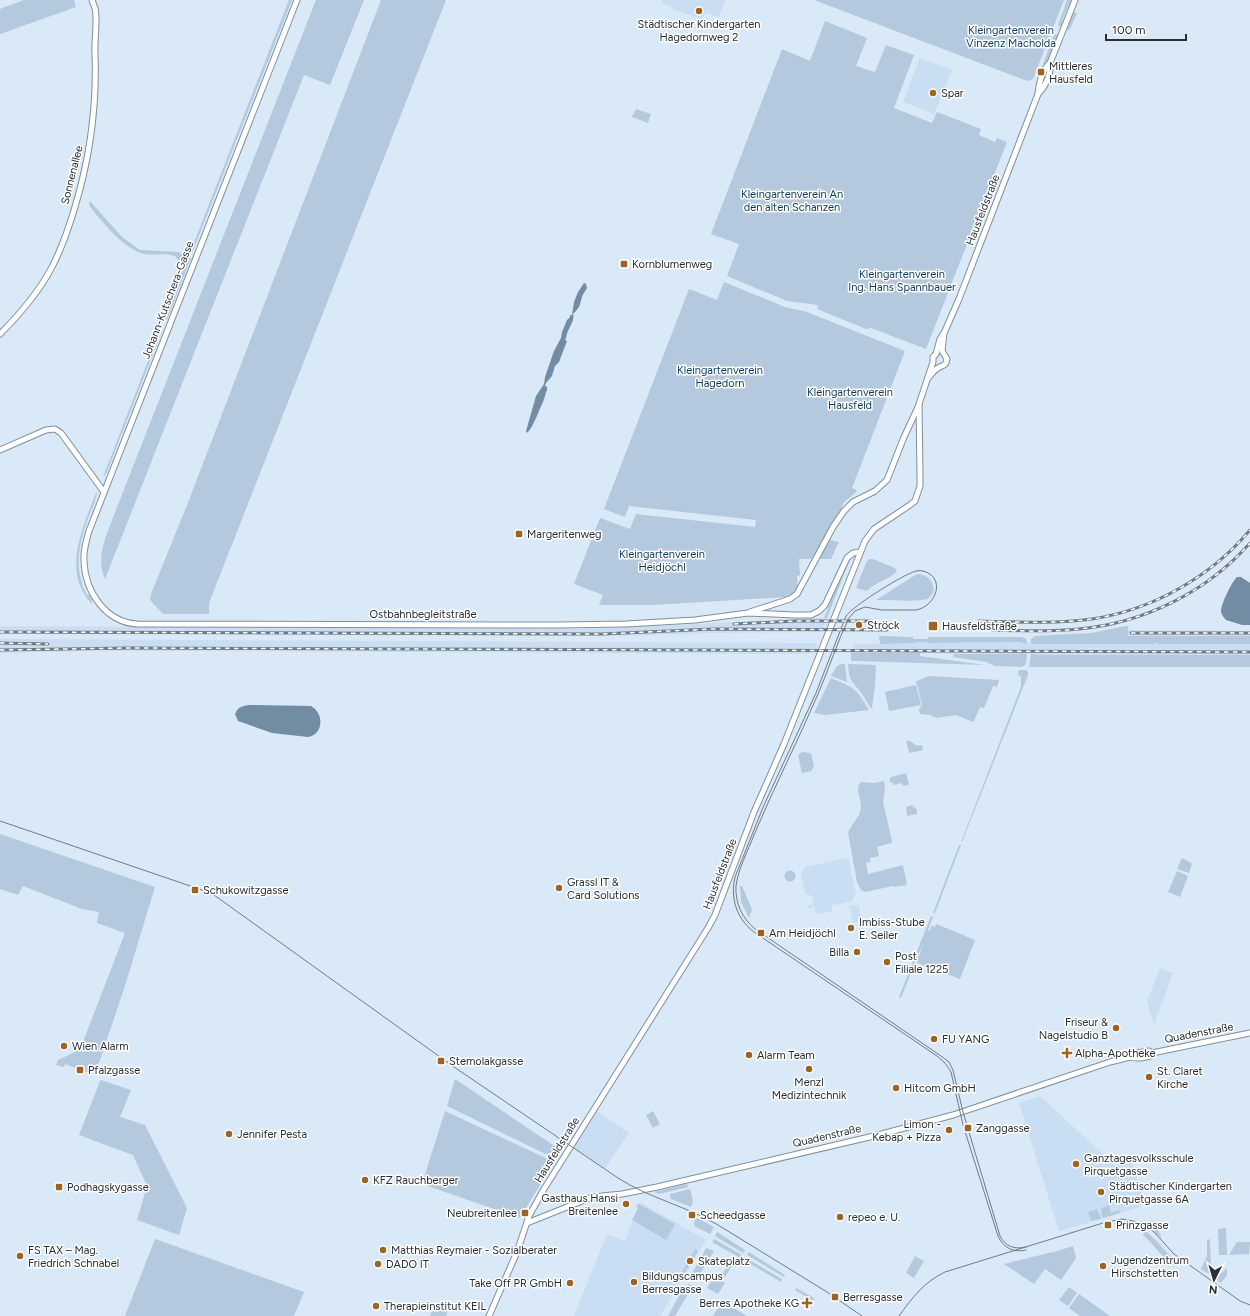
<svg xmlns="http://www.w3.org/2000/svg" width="1250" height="1316" viewBox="0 0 1250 1316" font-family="Figtree,sans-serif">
<rect width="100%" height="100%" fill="#d9e9f7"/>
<!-- built -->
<g fill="#c9def2">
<polygon points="662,0 726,0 719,17 707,13 706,15 704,15 702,19 672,9 672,7 663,4 664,3 661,2"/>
<polygon points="920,58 952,70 934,114 903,102"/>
<polygon points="827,618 822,632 705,633 655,635 581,636 0,634 0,626 586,629 678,625 790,619"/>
<polygon points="1128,630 1250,631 1250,636 1128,636"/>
<polygon points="0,639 815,643 817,644 813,653 804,654 231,651 85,651 0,653"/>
<polygon points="917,642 927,642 928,643 1020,642 1036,644 1154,644 1155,643 1160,644 1250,644 1250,655 1037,655 1036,654 1022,653 1020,654 851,653 854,644 886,644 915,643"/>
<polygon points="846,858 849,859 851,872 850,873 851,875 852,875 856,893 855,894 852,901 835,905 833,904 833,906 832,907 832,911 816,914 814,906 809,909 808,906 814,904 812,896 805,893 801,873 805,867"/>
<polygon points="859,905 861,921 853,923 849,906"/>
<polygon points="1160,968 1173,973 1154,1025 1147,1001"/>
<polygon points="1040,1096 1116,1166 1129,1161 1131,1163 1132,1163 1144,1200 1140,1207 1116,1214 1113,1213 1114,1215 1059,1231 1019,1103"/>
<polygon points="595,1109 629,1133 605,1168 572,1147"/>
<polygon points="640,1202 706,1240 660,1316 574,1316 607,1234 625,1241"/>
</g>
<!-- green -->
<g fill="#b4c9dd">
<polygon points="24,0 74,0 76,7 0,34 0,9"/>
<polygon points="289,0 292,0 192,253 190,253"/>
<path d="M316,0H364L330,85L304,75L105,579C95,558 107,534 114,515Z"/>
<polygon points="381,0 446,0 209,603 209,614 163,614 150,600 151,594 189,500"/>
<polygon points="814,0 1064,0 1033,79 1027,81"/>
<polygon points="1067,0 1071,0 1062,21 1064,22 1061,27 1058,25"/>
<polygon points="1074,12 1077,13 1069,31 1067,29"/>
<polygon points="825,21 867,38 856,66 875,72 886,45 914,55 894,108 932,123 937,112 981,129 979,135 995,142 997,138 1007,142 926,349 871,328 866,329 817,309 818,305 787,301 727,276 739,244 711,234 782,49 810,61"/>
<polygon points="1054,34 1058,35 1049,58 1045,65 1043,64"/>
<polygon points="636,109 651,114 648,123 632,117"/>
<path d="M90,201L122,237L140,250L178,252L186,256L182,268L178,260L175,256C164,252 154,256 144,254C125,250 100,220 89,205Z"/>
<polygon points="188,257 191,258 167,320 164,318"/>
<path d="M724,282L785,307L807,312L905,351L852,488L857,490C852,499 843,499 842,508L825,539L839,542L831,559H799L800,575L797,576L798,591L786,597L654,605H599L603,595L574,584L600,518L630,529L636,514L755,527L756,520L629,506L625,517L604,509L689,289L717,300Z"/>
<polygon points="160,330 162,331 106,474 103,477"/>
<path d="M97,492C96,501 92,509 89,516C79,543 73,569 87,595H89L92,599V604C61,572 83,527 96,493Z"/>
<path d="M869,559H873L895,568L897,571C891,579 875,582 867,591L856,588L866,563Z"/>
<polygon points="847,561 849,562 827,618 824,618"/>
<path d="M917,574C931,573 941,592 927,599C919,602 886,600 876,600Z"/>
<polygon points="1126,626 1128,626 1128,636 1250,636 1250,644 1159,644 1156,643 1154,644 1031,644 1031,639 1035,636 1091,633"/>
<polygon points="879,636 913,637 913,639 928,639 929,637 1022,637 1026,639 1027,644 1020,642 928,643 927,642 917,642 915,643 880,644"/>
<polygon points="851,653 920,653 920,656 985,665 855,661 851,661"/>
<polygon points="1021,653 1027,654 1026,664 1022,667 995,666 986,662 953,657 954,654 1020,654"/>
<polygon points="1031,654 1036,654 1038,655 1250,655 1250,667 1029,667"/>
<polygon points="841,664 845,664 847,682 831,676 837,666"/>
<polygon points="848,664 876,665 875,686 872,708 871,708 862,694 851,680 849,674"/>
<polygon points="1019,670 1026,670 1028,672 1028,675 962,842 961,842 1021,687 1021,677 1018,674"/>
<polygon points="928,676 999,680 997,687 993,686 984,708 980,707 974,721 973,722 956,715 937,718 930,715 920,714 919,709 922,705 917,684 915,682"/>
<path d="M831,678C855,688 856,688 869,710L825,715L814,713Z"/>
<polygon points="916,685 921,705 889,711 885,692"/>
<polygon points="906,741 910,741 917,746 922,745 923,750 909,753"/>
<polygon points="802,752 811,753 814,766 811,771 802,773 798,755"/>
<polygon points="906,773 909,785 903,786 902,783 894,785 893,783 890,782 890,778 891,777"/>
<path d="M884,781L885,789L883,802L892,841L891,843L877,847L879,856L870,858L871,862L866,863L868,874L903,865L907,885L893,887V886L865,892L861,890L857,882L848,833C851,824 861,816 861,807C862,799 854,789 861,782L874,783Z"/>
<polygon points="913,805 913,808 916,807 917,814 907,816 906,807"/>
<polygon points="0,834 155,887 124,989 99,1063 98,1063 96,1069 92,1073 89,1073 65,1064 64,1067 56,1065 58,1060 75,1052 81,1047 125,933 97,923 99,912 82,909 23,886 18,895 0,889"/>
<polygon points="959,845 961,845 935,913 933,913"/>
<polygon points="1182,858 1191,863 1192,864 1189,873 1177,869"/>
<circle cx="790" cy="876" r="5.5"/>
<polygon points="1177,871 1188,876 1180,897 1168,892"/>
<polygon points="740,886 742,886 752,909 749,918 741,902"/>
<polygon points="931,916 933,917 928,930 930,931 931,926 935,927 936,924 975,940 960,979 917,963 923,943 901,998 899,997"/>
<polygon points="455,1079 562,1151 556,1159 447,1106"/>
<polygon points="101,1080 131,1090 120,1117 145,1125 187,1208 179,1235 137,1220 147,1186 133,1155 79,1135 100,1081"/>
<polygon points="445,1111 554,1162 520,1218 422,1184"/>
<polygon points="653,1111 660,1124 653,1128 646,1115"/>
<polygon points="687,1184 688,1187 659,1194 654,1192"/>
<polygon points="690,1189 693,1202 691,1207 671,1199 670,1194"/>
<polygon points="639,1204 675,1224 666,1240 632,1220 638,1209 636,1206"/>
<polygon points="1109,1205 1111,1213 1119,1210 1120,1213 1103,1218 1101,1212 1102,1211 1101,1208"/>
<polygon points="1097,1209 1101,1219 1091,1221 1088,1212"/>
<polygon points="695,1217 714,1227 710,1234 694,1226"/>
<polygon points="1154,1221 1162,1239 1147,1225"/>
<polygon points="1226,1228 1227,1255 1219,1255 1218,1229"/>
<path d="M1144,1230C1157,1239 1166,1254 1179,1263L1178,1265H1173C1162,1257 1153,1244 1143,1235Z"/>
<polygon points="717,1232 745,1250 743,1253 715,1236"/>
<polygon points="155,1239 304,1292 294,1316 125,1316"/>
<polygon points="714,1239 742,1255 740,1258 712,1242"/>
<polygon points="1210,1239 1211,1270 1211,1272 1220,1272 1218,1274 1209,1274 1201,1269 1207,1256 1207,1240"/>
<polygon points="1237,1242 1250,1242 1249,1254 1229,1255"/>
<polygon points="1073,1246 1076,1258 1061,1280 1045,1269 1034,1284 1004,1264 1053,1252 1054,1254 1054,1252"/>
<polygon points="706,1248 714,1251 705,1266 699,1262"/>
<polygon points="695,1249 698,1251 684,1273 682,1272"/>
<polygon points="749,1252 785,1275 784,1277 747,1255"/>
<polygon points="915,1256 924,1261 914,1278 906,1273"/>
<polygon points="732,1257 736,1259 725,1277 722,1275"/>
<polygon points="746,1258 782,1279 781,1282 744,1260"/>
<polygon points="698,1263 704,1267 696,1281 690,1276"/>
<polygon points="1227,1268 1227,1275 1221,1283 1210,1275 1219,1275"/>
<polygon points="714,1277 725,1283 718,1294 707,1288"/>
<polygon points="688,1284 693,1286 675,1316 668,1316 680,1294 682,1294"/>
<polygon points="1069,1287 1077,1293 1068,1306 1059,1300"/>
<polygon points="796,1288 814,1298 813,1301 795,1290"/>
<polygon points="1079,1294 1110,1316 1080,1316 1069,1308"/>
<polygon points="722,1301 747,1316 713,1316"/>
<polygon points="434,1305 448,1310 446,1316 430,1316"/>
</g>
<!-- water -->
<g fill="#728ca3">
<path d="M584,283L586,284L587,288C585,292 584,292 582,297C580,304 580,308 573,314C575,319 570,326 568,331C566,335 567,337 565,340L567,341L559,362L555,366L552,376L546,383L545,386L547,387V390C545,393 545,398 543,402C539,410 533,428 527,433L526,431L536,396L544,384L545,377L554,351L561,338L562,332L567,320L570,317V315H572L574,302L578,292Z"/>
<path d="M1237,577H1241L1250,583V625H1242L1226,620C1224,618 1222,615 1221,612C1220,606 1232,581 1237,577Z"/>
<path d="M249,705L311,706C324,713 324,734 308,737L272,733L238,721L235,714C238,707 242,706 249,705Z"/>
</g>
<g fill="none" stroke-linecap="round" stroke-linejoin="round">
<!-- minor casing -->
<g stroke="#818f9c" stroke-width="7">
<g id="minor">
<path d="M297,0L89,531C86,541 83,551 84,561C85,591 105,622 137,624L559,625L626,624L695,620L748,613L794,615H811L819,611L825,605L847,558L853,553L860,552"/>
<path d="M1038,94C1046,86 1051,74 1050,63"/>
<path d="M0,334C20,314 39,292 52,267C62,248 69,227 75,207C90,157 97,107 95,54C94,41 98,20 95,8C94,6 93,3 92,0"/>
<path d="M928,378C931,375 934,370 938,368C943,365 946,366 947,359L942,351L944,333"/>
<polyline points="0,450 46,430 55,429 61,433 104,492"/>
<polyline points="750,612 790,599 797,594 833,527 844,511 853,502 875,491 887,480 904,437 919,405"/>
<path d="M1130,1057C1137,1059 1142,1058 1150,1056L1152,1053"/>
<polyline points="527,1223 592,1197 622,1194 657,1187 878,1135 953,1115 1110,1062 1130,1057 1137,1053 1149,1051 1152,1053 1250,1033"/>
<path d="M489,1316L517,1252L529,1216L544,1189L708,928L715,915L754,812L784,744L865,541L874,529L910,505L915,501L920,486V476L919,404L933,362V357L936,354L940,339L945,331L959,299L1038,94C1039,84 1042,70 1050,63L1075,0"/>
</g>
</g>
<!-- minor -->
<use href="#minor" stroke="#fff" stroke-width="5"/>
<!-- tram -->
<g stroke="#717b85" stroke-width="1">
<path d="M0,821L202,890L214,895L454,1067L618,1178C649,1198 686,1206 718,1225L827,1292L862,1316"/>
<path d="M1026,1247C1014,1250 1005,1246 1000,1236L963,1112L953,1070L949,1062L941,1056L755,929C742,918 735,903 736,886C738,869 748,851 754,835C774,787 798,741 818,694C829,669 837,642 849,618L855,611L865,607L882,610H916C937,606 946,577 923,571C919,570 914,571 911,573C898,578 853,606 846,616L816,693L764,805L735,877C730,899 737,919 754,932L937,1056L945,1063L951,1072L963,1125L998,1236C1003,1248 1014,1253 1026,1250"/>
<path d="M899,1316C912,1298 924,1282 945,1272L1103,1223L1122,1219L1133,1221L1144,1225L1154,1232L1174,1254L1240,1301L1250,1305"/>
</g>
<!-- rail casing -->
<g stroke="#717b85" stroke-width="3">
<g id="rail">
<path d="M979,621C1017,622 1055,624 1092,619C1152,610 1211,577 1250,530"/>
<polyline points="734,624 796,621 871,621"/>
<path d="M993,630C1022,631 1051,632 1079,629C1144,623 1207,592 1250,543"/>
<polyline points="0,632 602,634 713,629 887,630"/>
<polyline points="1131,633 1250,633"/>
<polyline points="0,643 48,644"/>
<polyline points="0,650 128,648 1250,652"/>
</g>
</g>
<!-- rail -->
<use href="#rail" stroke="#fff" stroke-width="1.5" stroke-dasharray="4.5" stroke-linecap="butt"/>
</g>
<!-- markers -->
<g fill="#9c6420" stroke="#fff" stroke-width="1.5">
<circle cx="699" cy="11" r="4"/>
<rect x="1037" y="68" width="8" height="8" rx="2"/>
<circle cx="933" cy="93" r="4"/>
<rect x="620" y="260" width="8" height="8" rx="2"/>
<rect x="515" y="530" width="8" height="8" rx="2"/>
<circle cx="859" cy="625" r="4"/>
<rect x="928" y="621" width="10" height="10" rx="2"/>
<circle cx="559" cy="888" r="4"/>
<rect x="191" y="886" width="8" height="8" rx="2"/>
<circle cx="851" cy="928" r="4"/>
<rect x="757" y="929" width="8" height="8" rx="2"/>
<circle cx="857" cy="952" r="4"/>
<circle cx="887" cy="962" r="4"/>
<circle cx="1116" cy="1028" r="4"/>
<circle cx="934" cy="1039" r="4"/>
<circle cx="64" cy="1046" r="4"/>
<path d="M1065 1047h4v4h4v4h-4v4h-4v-4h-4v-4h4z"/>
<circle cx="749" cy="1055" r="4"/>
<rect x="437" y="1057" width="8" height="8" rx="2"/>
<circle cx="809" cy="1069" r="4"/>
<rect x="76" y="1066" width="8" height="8" rx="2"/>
<circle cx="1149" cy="1077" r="4"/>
<circle cx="896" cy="1088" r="4"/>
<rect x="964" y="1124" width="8" height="8" rx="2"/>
<circle cx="949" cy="1130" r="4"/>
<circle cx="229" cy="1134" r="4"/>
<circle cx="1076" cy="1164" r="4"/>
<circle cx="365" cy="1180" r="4"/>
<rect x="55" y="1183" width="8" height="8" rx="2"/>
<circle cx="1101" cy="1192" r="4"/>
<circle cx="626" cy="1204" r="4"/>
<rect x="521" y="1209" width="8" height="8" rx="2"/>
<rect x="688" y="1211" width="8" height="8" rx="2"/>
<circle cx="840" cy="1217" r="4"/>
<rect x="1104" y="1221" width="8" height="8" rx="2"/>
<circle cx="383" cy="1250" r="4"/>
<circle cx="20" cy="1256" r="4"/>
<circle cx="690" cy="1261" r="4"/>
<circle cx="378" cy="1264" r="4"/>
<circle cx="1103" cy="1266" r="4"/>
<circle cx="634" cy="1282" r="4"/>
<circle cx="570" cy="1283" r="4"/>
<rect x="831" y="1293" width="8" height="8" rx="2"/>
<path d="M805 1297h4v4h4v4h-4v4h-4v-4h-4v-4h4z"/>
<circle cx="376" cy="1306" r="4"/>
</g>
<g text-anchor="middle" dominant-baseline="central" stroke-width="3" stroke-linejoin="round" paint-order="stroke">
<!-- poi labels -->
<g font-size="11" fill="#282e34" stroke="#fff" text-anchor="start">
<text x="699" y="24" text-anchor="middle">Städtischer Kindergarten<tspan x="699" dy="13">Hagedornweg 2</tspan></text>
<text x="1049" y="66">Mittleres<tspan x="1049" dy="13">Hausfeld</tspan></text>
<text x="941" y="93">Spar</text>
<text x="632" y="264">Kornblumenweg</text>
<text x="527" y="534">Margeritenweg</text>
<text x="867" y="625">Ströck</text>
<text x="942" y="626">Hausfeldstraße</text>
<text x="567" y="882">Grassl IT &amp;<tspan x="567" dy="13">Card Solutions</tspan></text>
<text x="203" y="890">Schukowitzgasse</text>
<text x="859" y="922">Imbiss-Stube<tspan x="859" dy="13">E. Seiler</tspan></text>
<text x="769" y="933">Am Heidjöchl</text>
<text x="849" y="952" text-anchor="end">Billa</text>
<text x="895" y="956">Post<tspan x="895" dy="13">Filiale 1225</tspan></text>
<text x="1108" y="1022" text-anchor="end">Friseur &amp;<tspan x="1108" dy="13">Nagelstudio B</tspan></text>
<text x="942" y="1039">FU YANG</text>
<text x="72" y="1046">Wien Alarm</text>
<text x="1075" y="1053">Alpha-Apotheke</text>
<text x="757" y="1055">Alarm Team</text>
<text x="449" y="1061">Stemolakgasse</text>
<text x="88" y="1070">Pfalzgasse</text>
<text x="1157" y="1071">St. Claret<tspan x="1157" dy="13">Kirche</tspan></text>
<text x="809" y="1082" text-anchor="middle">Menzl<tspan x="809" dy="13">Medizintechnik</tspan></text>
<text x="904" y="1088">Hitcom GmbH</text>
<text x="941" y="1124" text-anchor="end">Limon -<tspan x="941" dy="13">Kebap + Pizza</tspan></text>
<text x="976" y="1128">Zanggasse</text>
<text x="237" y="1134">Jennifer Pesta</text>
<text x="1084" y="1158">Ganztagesvolksschule<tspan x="1084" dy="13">Pirquetgasse</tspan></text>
<text x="373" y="1180">KFZ Rauchberger</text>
<text x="1109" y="1186">Städtischer Kindergarten<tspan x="1109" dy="13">Pirquetgasse 6A</tspan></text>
<text x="67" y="1187">Podhagskygasse</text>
<text x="618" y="1198" text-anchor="end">Gasthaus Hansi<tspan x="618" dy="13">Breitenlee</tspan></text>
<text x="517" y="1213" text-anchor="end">Neubreitenlee</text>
<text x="700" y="1215">Scheedgasse</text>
<text x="848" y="1217">repeo e. U.</text>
<text x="1116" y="1225">Prinzgasse</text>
<text x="28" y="1250">FS TAX – Mag.<tspan x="28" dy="13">Friedrich Schnabel</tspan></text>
<text x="391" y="1250">Matthias Reymaier - Sozialberater</text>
<text x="1111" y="1260">Jugendzentrum<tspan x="1111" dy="13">Hirschstetten</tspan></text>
<text x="698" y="1261">Skateplatz</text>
<text x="386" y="1264">DADO IT</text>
<text x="642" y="1276">Bildungscampus<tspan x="642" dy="13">Berresgasse</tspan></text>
<text x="562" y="1283" text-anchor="end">Take Off PR GmbH</text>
<text x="843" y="1297">Berresgasse</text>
<text x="799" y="1303" text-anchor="end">Berres Apotheke KG</text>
<text x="384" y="1306">Therapieinstitut KEIL</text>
</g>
<!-- park labels -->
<g font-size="11" fill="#0d395b" stroke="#fff">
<text x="1011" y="30">Kleingartenverein<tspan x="1011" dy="13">Vinzenz Macholda</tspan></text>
<text x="792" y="194">Kleingartenverein An<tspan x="792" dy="13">den alten Schanzen</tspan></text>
<text x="902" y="274">Kleingartenverein<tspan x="902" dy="13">Ing. Hans Spannbauer</tspan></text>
<text x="720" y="370">Kleingartenverein<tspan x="720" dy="13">Hagedorn</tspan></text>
<text x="850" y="392">Kleingartenverein<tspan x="850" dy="13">Hausfeld</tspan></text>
<text x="662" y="554">Kleingartenverein<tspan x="662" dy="13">Heidjöchl</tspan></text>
</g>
<!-- street labels -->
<g font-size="11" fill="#282e34" stroke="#fff">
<text transform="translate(72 175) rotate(-76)">Sonnenallee</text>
<text transform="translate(983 210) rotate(-69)">Hausfeldstraße</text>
<text transform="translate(168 300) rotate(-69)">Johann-Kutschera-Gasse</text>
<text x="423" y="614">Ostbahnbegleitstraße</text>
<text transform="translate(720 874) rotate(-69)">Hausfeldstraße</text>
<text transform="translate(1199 1033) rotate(-11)">Quadenstraße</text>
<text transform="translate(827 1136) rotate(-13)">Quadenstraße</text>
<text transform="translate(557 1150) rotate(-58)">Hausfeldstraße</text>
</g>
</g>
<!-- north arrow -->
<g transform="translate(1214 1280) rotate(185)" stroke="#ffffff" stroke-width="3" paint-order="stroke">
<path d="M0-3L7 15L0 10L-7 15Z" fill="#282e34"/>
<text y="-6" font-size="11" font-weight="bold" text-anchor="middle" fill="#282e34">N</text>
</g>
<!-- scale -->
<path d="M1106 34v6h80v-6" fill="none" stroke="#282e34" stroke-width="2"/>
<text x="1112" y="34" font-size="12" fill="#282e34" stroke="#ffffff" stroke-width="3" paint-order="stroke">100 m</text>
</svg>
